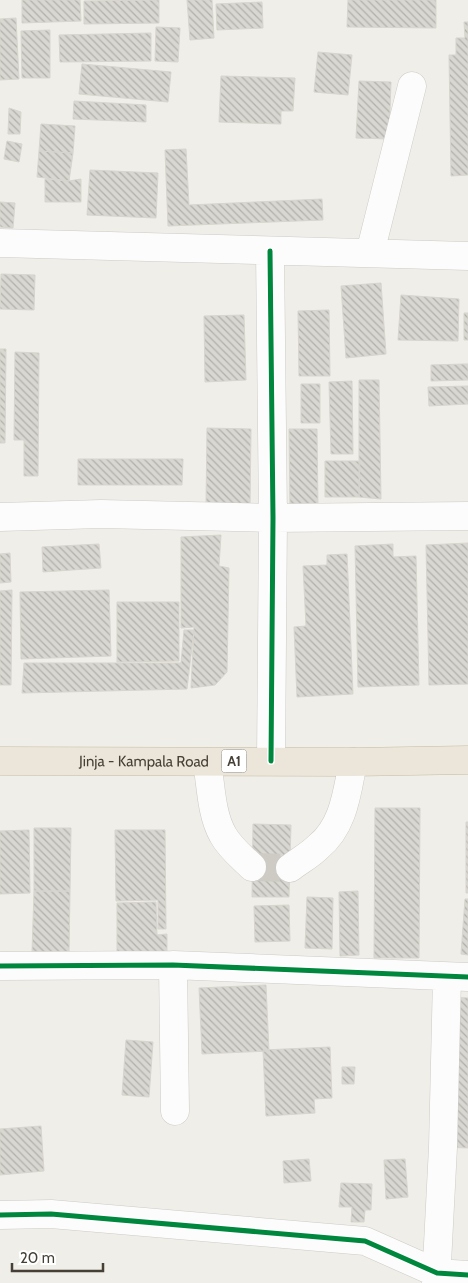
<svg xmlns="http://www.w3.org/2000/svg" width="468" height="1283" viewBox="0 0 468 1283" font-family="Cabin,sans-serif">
<defs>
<pattern id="building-back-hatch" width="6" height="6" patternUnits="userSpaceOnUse" patternTransform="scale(1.25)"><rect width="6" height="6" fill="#d9d7d1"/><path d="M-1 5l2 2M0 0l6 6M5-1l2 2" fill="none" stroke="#b2b0aa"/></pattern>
</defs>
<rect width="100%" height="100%" fill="#efeee8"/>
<!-- building -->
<path fill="url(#building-back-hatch)" stroke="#d7d5ce" d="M22 0H80L81 21 22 23Z
M159 0V23L84 24V1Z
M187 0H212L214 38 190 40Z
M348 0H436V28L347 27Z
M262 2 263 28 217 30 216 4Z
M16 18 19 79 0 80V19Z
M464 22H468V175L451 176 449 55H456V38H465Z
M156 27 180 28 178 62 155 61Z
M50 30V78H22L21 31Z
M151 33V61L60 62 59 35Z
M318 52 352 55 348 95 314 92Z
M82 64 171 72 168 102 79 94Z
M221 76 295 78 293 111H281V124L219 122Z
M359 81 391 82 389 139 356 138Z
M74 101 146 105V122L73 119Z
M9 108 21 112 20 134H8Z
M41 124 75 126 73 153 39 151Z
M7 141 22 144 19 162 4 159Z
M186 149 189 205 322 199 323 220 168 226 165 150Z
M39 151 73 153 69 181 37 177Z
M90 170 158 173 156 218 87 215Z
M45 179 69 181 81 179V202H45Z
M0 202 15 203 13 228 0 227Z
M1 274 35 275 34 310 0 309Z
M381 283 386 354 346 358 341 286Z
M401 295 459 299 458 341 398 340Z
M329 310 330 376H299L298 311Z
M464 313H468V340H464Z
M244 315 246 380 205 382 204 316Z
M0 349H6L5 443H0Z
M15 352 39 353 38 476H24V440H14Z
M464 364H468V380L431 381V365Z
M359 380H379L381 499 359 497Z
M352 381 353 454H331L329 382Z
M301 384H320V423H301Z
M468 386V404L429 406 428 387Z
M207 428 251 429 250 507 206 506Z
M289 429H317L318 509H290Z
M78 459H183L182 485H78Z
M325 461H360L359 497H325Z
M221 535 219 566 229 568 227 672 215 685 191 688 194 627 181 628V537Z
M468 543V684L429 685 426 545Z
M99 544 101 568 43 572 42 547Z
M393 544V557L416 556 419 685 358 687 355 546Z
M10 553 11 582 0 583V554Z
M347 554 353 694 297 697 294 627 306 626 303 566 327 565V555Z
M12 590 11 685H0V591Z
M109 590 111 656 21 659 20 592Z
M117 602H179V661L117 662Z
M184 630H194L187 689 22 693 24 663H181Z
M375 808H420L419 958H374Z
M466 822H468V893H466Z
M253 824 291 825 289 897H252Z
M34 828H71L70 891H34Z
M29 830 30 893 0 894V831Z
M115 830H165L166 929H158V900L116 901Z
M34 891H70L69 953 32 952Z
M358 891 359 955 340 956 339 892Z
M307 897 333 898 332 949 305 948Z
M465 899H468V955L461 954Z
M156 902 157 935 167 934V954H117V903Z
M289 905 290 941 255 942 254 906Z
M266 985 269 1051 202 1054 199 988Z
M448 997 468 998V1148L443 1147Z
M126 1040 153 1042 149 1097 122 1095Z
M330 1047 332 1098 314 1099 315 1113 266 1116 263 1050Z
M342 1067H355L354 1084H342Z
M41 1126 44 1171 0 1175V1129Z
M309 1159 311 1181 284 1183 283 1161Z
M405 1159 408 1197 386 1199 384 1160Z
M341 1183 372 1184 371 1210H365L364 1222H351L352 1207H339Z"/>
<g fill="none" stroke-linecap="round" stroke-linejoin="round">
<!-- minor-tunnel -->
<path stroke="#cdcbc4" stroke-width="28" stroke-dasharray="28 14" stroke-linecap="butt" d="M252 867 290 868"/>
<defs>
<path id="minor" d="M0 243 468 256
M270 251 273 518 271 761
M370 253 412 86
M0 517 101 514 273 518 468 516
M207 762C211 785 211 814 223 835 230 848 242 857 252 867
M290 868C299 861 310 855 318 847 344 826 347 792 353 762
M173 965 175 1111
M0 966 173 965 468 977
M0 1215 51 1214 365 1241 437 1273 468 1275
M436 1283 443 1147 447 977"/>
<g id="highway">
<path id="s1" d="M0 761 353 762 468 760"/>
</g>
</defs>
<!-- minor casing -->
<use href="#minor" stroke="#cdcbc6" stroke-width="29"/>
<!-- highway casing -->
<use href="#highway" stroke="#c6bca4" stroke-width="29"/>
<!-- minor -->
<use href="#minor" stroke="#fdfcfc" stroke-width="28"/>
<!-- highway -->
<use href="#highway" stroke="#ebe6d9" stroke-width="28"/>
<defs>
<path id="cycleway" d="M270 251 273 518 271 761
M0 966 173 965 468 977
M0 1215 51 1214 365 1241 437 1273 468 1275"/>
</defs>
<!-- cycleway casing -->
<use href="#cycleway" stroke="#fff" stroke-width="8"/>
<!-- cycleway -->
<use href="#cycleway" stroke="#00873e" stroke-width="5"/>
</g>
<g text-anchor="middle" stroke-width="4" stroke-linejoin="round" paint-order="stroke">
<!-- shield labels -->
<rect fill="#fff" stroke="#7d7972" stroke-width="1" x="221.5" y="749.5" width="25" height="23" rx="4"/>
<g font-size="14" font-weight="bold" fill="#453f35">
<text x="234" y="766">A1</text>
</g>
<!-- street labels -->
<g font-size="15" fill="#453f35" stroke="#fff">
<text dy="5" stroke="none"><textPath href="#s1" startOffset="144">Jinja - Kampala Road</textPath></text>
</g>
</g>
<!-- scale -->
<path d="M12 1263v8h91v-8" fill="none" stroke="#453f35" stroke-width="2.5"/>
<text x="20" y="1263" font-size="15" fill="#453f35" stroke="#ffffff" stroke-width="4" paint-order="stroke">20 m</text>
</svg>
